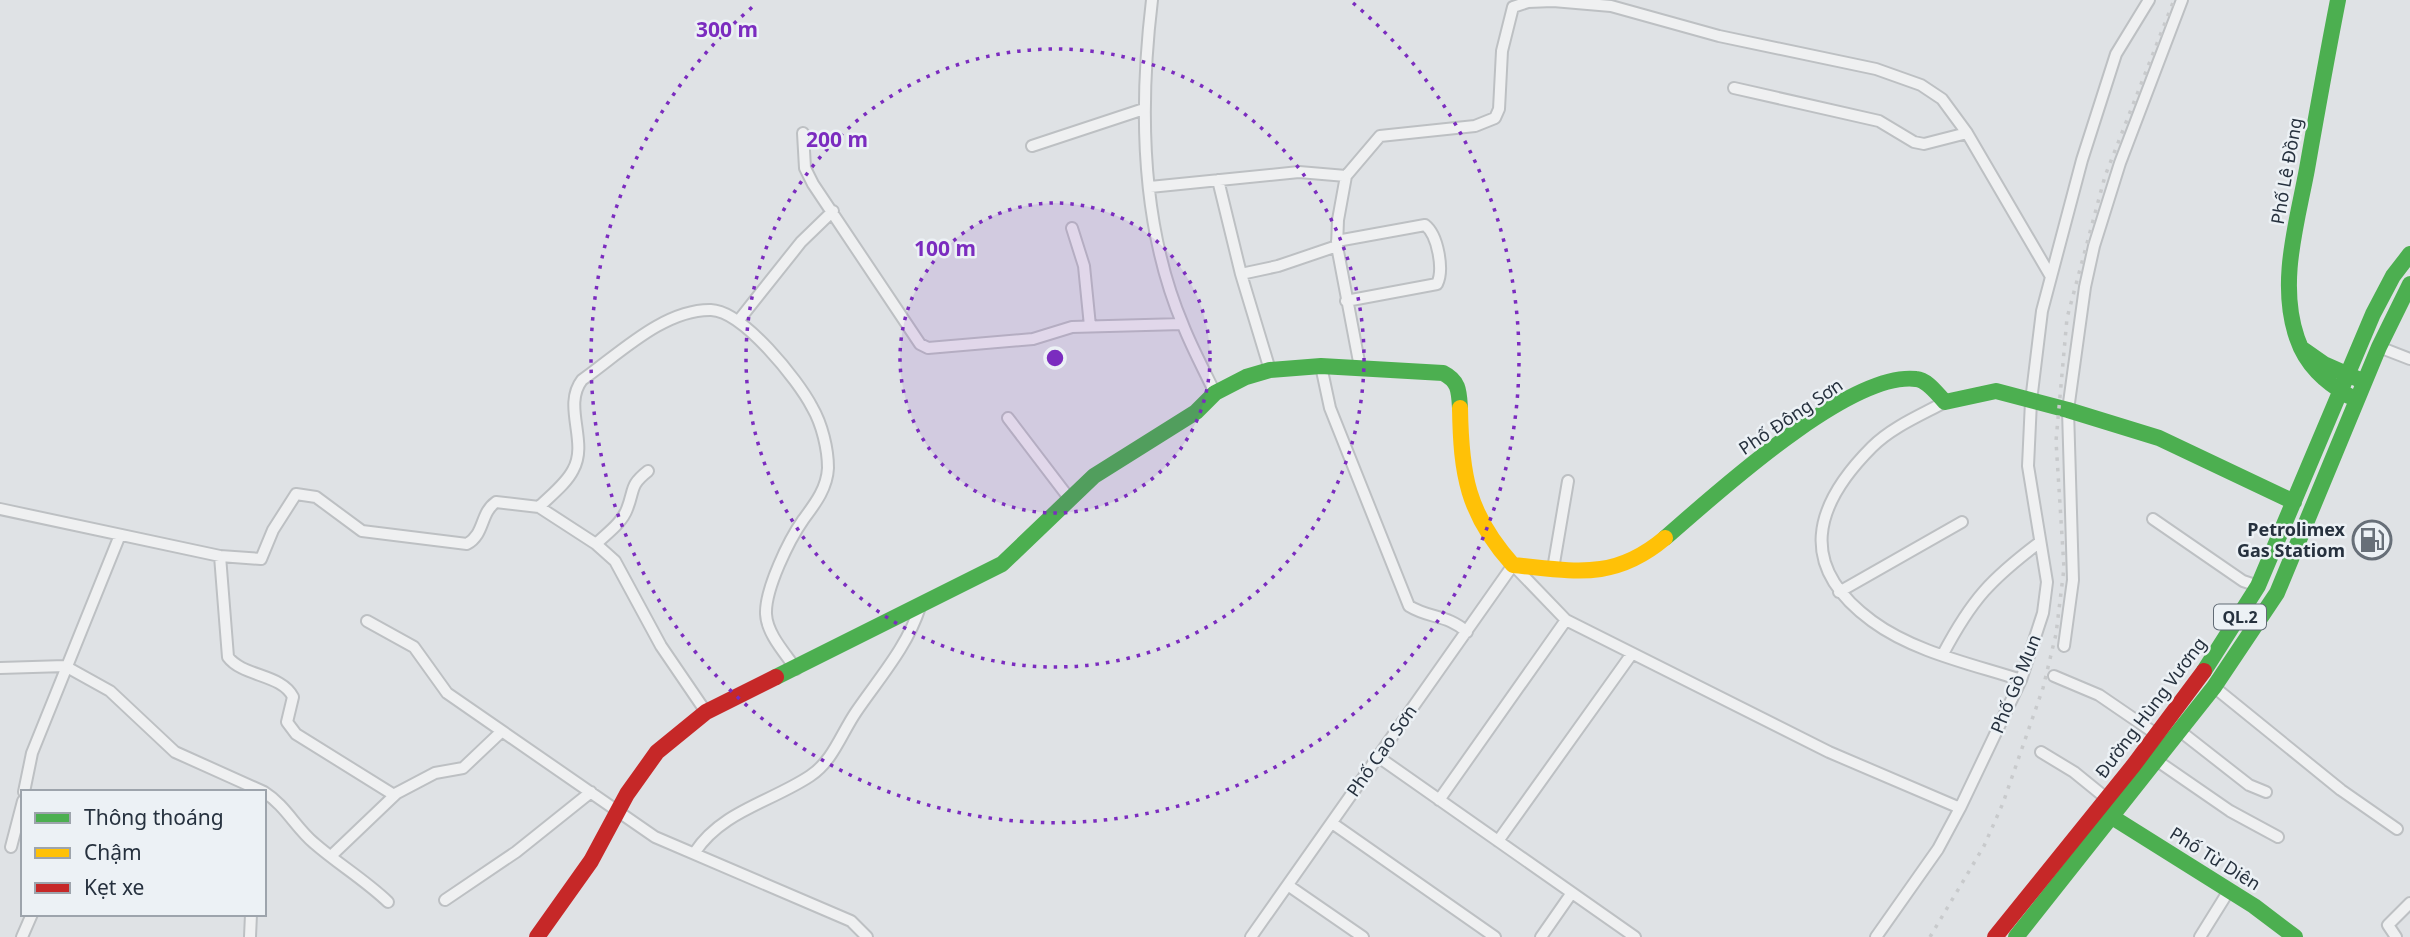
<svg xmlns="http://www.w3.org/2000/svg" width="2410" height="937" viewBox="0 0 2410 937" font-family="'Noto Sans',sans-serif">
<rect width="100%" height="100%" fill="#dfe2e5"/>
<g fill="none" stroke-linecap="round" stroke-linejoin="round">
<defs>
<path id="street" d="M1152 0C1139 108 1140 224 1183 325 1192 348 1204 370 1215 393
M1734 88 1879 121 1914 142 1924 144 1967 133
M803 133 805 168 813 184 920 344 928 348 1033 339 1072 327 1182 324
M1032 146 1144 109
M1218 180 1241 274 1270 370
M1150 187 1299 172 1346 176
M1072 228 1084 266 1090 326
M1337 241 1425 225C1438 235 1444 270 1437 284L1346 301
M1241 274 1278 266 1337 246
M739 320 801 242 833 211
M2379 347 2410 359
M1321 366 1330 408 1409 606C1430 619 1447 614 1467 632
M1360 367 1337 246 1338 220 1346 176 1380 136 1475 126 1495 118 1499 109 1502 51 1513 7 1528 2 1553 1 1611 6 1719 36 1876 69 1921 85 1942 99 1967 133 2050 275
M1945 402C1921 415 1892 427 1872 447 1813 506 1797 566 1872 621 1914 652 1972 664 2021 680
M1008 418 1069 498
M539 507C550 496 566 484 573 470 589 442 562 406 582 380 619 354 664 309 711 310 743 311 798 380 812 407 822 424 828 449 828 468 827 489 814 505 803 520 789 540 765 589 766 614 767 634 785 653 796 669
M0 509 220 556 261 559 273 530 296 494 316 497 362 531 467 544C485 534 480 513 496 502L539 507 596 544 615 561 661 646 706 712
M2153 519 2243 581 2258 586
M596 544C606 534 622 523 627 509 635 489 629 486 648 471
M220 556 228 657C243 677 282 674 293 697L287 722 296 734 394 795
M1553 569 1568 481
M1839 592 1962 522
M367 621 414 647 447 693 655 837 851 921 867 937
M2064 646 2073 580 2068 410 2085 287 2094 246 2120 163 2182 0
M1943 654C1972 599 1991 579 2040 542
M0 668 65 666 110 691 175 752 264 792
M2054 676 2099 695 2156 734
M2214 687 2341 790 2397 829
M2180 731 2249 785 2266 792
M2041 752 2074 772 2106 798
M1377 756 1635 937
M2156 760 2230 811 2278 837
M24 792 32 753 120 535
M264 792C285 805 296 828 314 843 338 864 365 880 388 902
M1439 800 1566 620
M1332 823 1495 937
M1498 841 1631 655
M11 847 23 801
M695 852C722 811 771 802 810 776 833 761 841 734 856 712 880 677 907 647 920 607
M331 856 397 793 435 773 463 768 501 732
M1289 886 1363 937
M445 900 516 852 591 792
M22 937 32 914
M250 937 251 914
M1251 937 1513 565 1566 620 1829 752 1960 808
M1541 937 1571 894
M1876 937 1938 849 1960 808 2021 680 2043 613 2047 582 2028 466 2031 401 2042 311 2082 160 2116 54 2149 0
M2200 937 2228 892
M2396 937 2388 925 2410 903"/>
</defs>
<!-- street casing -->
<use href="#street" stroke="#bdc0c3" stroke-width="14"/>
<!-- street -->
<use href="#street" stroke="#eff0f1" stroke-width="10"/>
<!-- fast -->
<path stroke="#4caf50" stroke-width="16" d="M2338 0C2327 56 2317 112 2307 169 2297 223 2278 283 2297 338 2306 365 2325 382 2349 396
M2304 350 2324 364 2358 379
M1665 538C1715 495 1849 371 1916 379 1928 380 1937 394 1945 402L1996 391 2068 410 2159 438 2294 502
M2204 671 2258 586 2373 314 2393 276 2410 254
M776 677 1002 564 1094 476 1196 412 1215 393 1246 377 1270 370 1321 366 1443 373C1459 381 1459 391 1460 408
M2112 817 2254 906 2295 937
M2016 937 2214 687 2277 593 2379 347 2410 284"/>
<!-- slow -->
<path stroke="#ffc107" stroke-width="16" d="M1460 408C1461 474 1467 514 1513 565 1575 571 1614 581 1665 538"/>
<!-- jam -->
<path stroke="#c62828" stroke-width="16" d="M537 937 591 861 627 794 657 752 706 712 776 677
M1995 937 2133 766 2204 671"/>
<!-- rail -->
<path stroke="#c8cacc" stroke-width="3.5" stroke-dasharray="3.5 7" stroke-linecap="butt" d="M1930 937 1984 846 2003 803 2043 688 2056 634 2064 568 2056 441 2067 318 2105 176 2174 0"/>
</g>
<!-- distance rings -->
<circle cx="1055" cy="358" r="155" fill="#7b2cbf" fill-opacity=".12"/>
<g fill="none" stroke="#7b2cbf" stroke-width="3.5" stroke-dasharray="3.5 7">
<circle cx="1055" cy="358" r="155"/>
<circle cx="1055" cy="358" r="309"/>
<path d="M1353 3A464 464 0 1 1 757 3"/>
</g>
<!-- icons -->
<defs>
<symbol id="fuel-ring" viewBox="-11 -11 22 22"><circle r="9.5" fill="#ecf1f5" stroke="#676f78" stroke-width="1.5"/><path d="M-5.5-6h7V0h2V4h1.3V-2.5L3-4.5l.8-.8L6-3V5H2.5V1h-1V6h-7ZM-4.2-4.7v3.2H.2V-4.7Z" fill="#676f78"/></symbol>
</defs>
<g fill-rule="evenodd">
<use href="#fuel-ring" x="2350" y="518" width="44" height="44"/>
</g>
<g text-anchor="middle" stroke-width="5" stroke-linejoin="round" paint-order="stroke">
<!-- shield labels -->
<rect fill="#ecf1f5" stroke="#616b75" stroke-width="2" x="2214" y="604.5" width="52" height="25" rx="5"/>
<g font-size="16" font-weight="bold" fill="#26313e">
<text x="2240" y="623">QL.2</text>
</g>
<!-- street labels -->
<g font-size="18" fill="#26313e" stroke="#ecf1f5">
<text transform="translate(2287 171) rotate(-80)" y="6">Phố Lê Đồng</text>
<text transform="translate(1791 417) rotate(-34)" y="6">Phố Đông Sơn</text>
<text transform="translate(2016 684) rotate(-68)" y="6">Phố Gò Mun</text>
<text transform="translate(2151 708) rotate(-53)" y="6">Đường Hùng Vương</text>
<text transform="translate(1382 751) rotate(-55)" y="6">Phố Cao Sơn</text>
<text transform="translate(2215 859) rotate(32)" y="6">Phố Từ Diên</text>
</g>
<!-- poi labels -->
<g font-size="18" font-weight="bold" fill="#26313e" stroke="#ecf1f5" text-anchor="end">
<text x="2345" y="536">Petrolimex<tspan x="2345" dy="21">Gas Statiom</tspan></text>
</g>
</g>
<circle cx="1055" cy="358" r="10" fill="#7b2cbf" stroke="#ecf1f5" stroke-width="3.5"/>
<g font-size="21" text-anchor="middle" font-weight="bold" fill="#7b2cbf" stroke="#ecf1f5" stroke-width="5" stroke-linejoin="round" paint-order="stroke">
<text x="727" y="37">300 m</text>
<text x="837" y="147">200 m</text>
<text x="945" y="256">100 m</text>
</g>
<!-- legend -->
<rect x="21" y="790" width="245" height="126" fill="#ecf1f5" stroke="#9da4ac" stroke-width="2"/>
<rect x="35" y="813" width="35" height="10" fill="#4caf50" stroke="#9da4ac" stroke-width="2"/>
<text x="84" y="825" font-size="21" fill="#26313e">Thông thoáng</text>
<rect x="35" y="848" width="35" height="10" fill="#ffc107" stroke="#9da4ac" stroke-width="2"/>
<text x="84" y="860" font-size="21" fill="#26313e">Chậm</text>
<rect x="35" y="883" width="35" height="10" fill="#c62828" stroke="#9da4ac" stroke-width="2"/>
<text x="84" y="895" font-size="21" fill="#26313e">Kẹt xe</text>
</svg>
